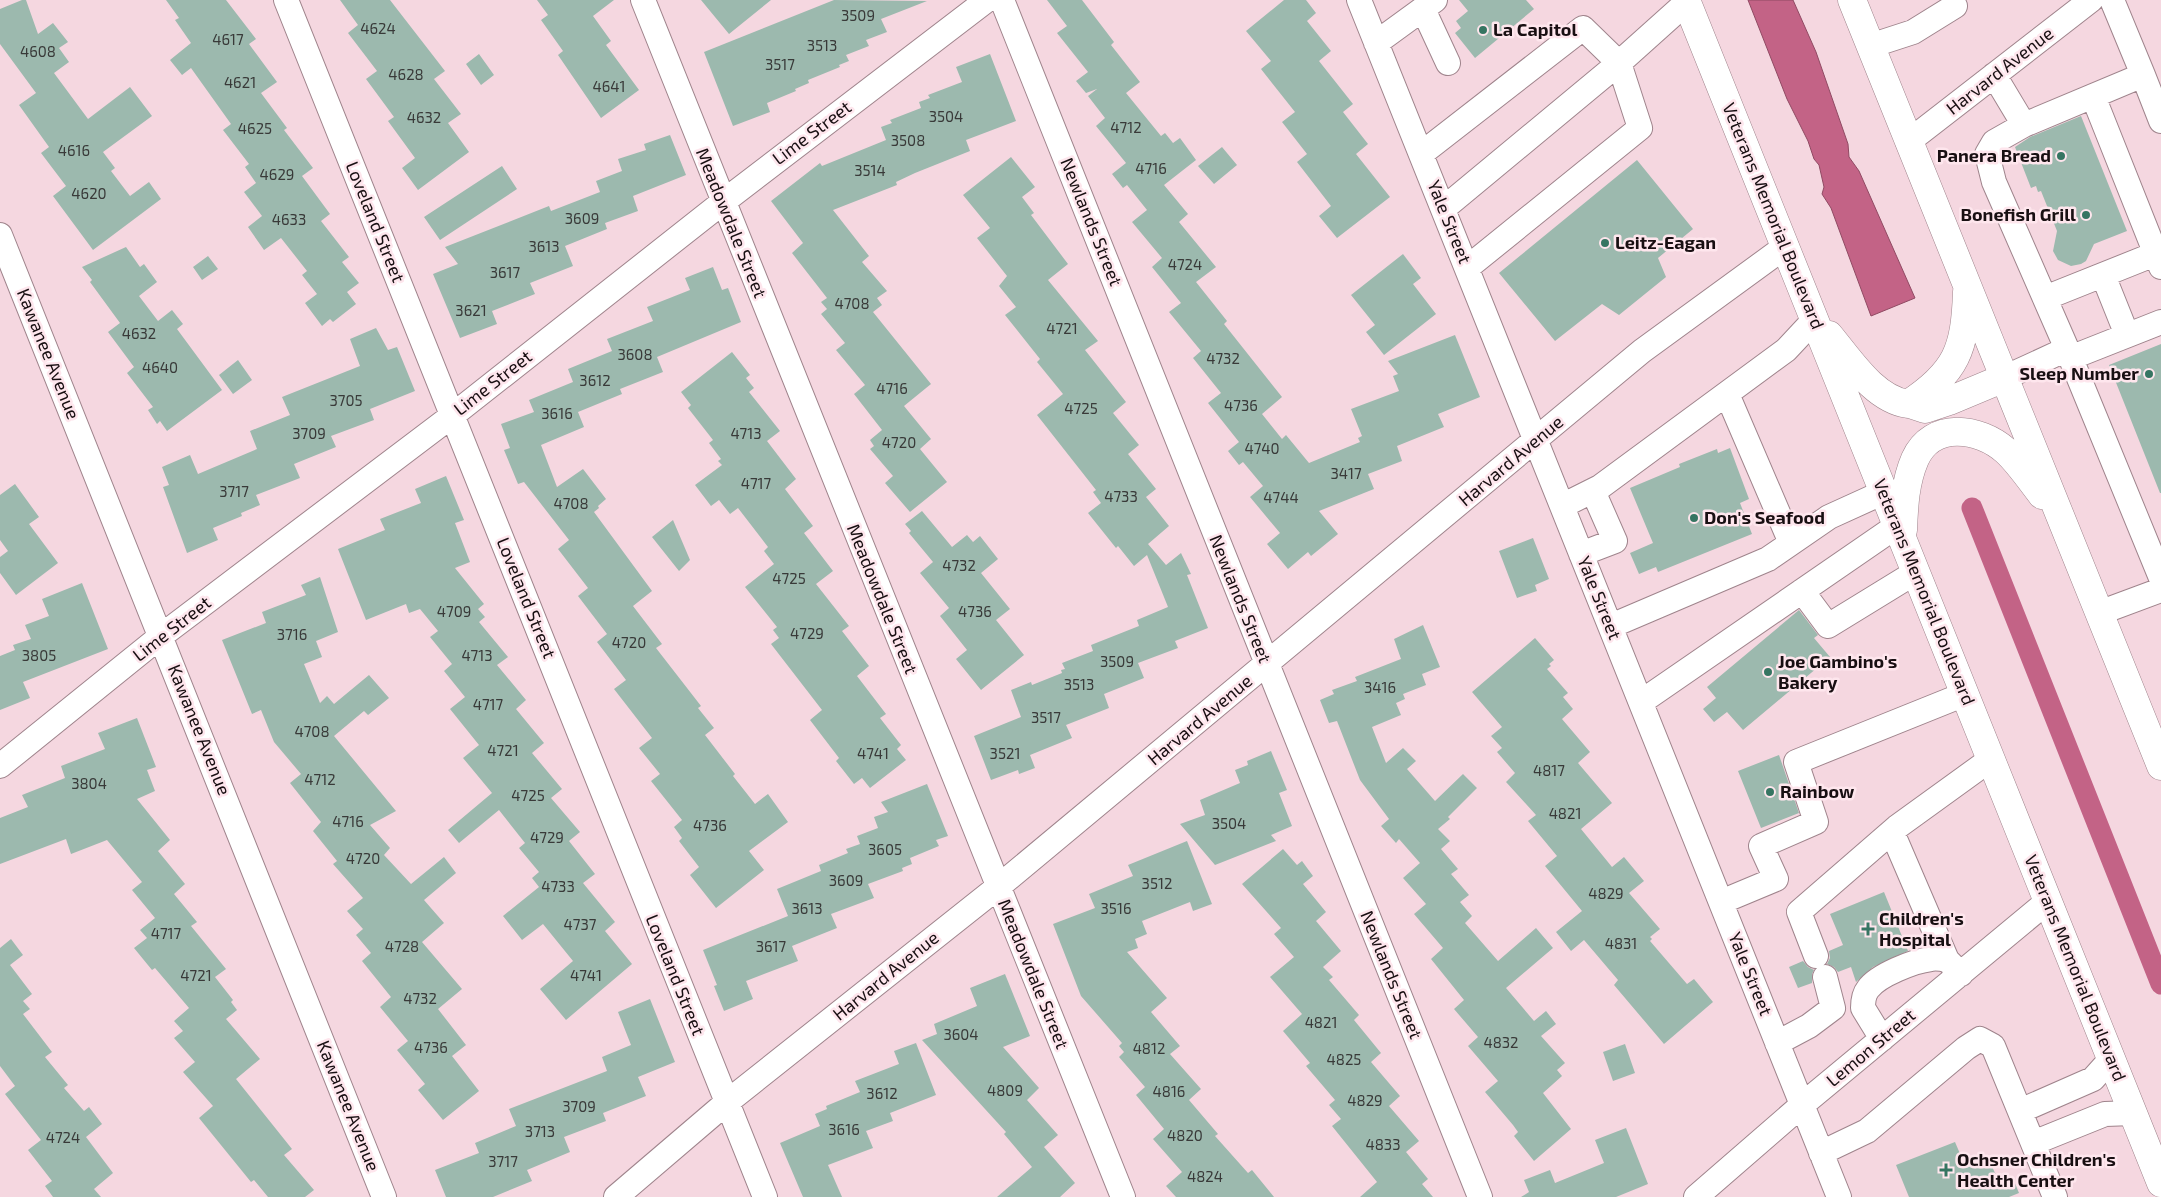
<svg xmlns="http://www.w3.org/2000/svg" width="2161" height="1197" viewBox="0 0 2161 1197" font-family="'Exo 2',sans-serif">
<rect width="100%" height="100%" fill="#f5d7e0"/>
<!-- water -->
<path fill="#c36386" stroke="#904a63" d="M1748 0H1793L1816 52 1848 144 1849 157 1859 171 1915 298 1871 316 1831 208 1822 194 1824 187 1819 165 1814 159 1808 141 1787 99Z"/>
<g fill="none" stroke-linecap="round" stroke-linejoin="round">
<!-- canal -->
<path stroke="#c36386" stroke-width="21" d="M1972 508 2161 984"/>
</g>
<!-- building -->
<path fill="#9cb9ae" d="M22 0H26L38 34 53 23 68 42 59 48 69 62 54 73 88 119 130 87 152 116 103 152 115 168 111 171 130 196 149 182 161 199 93 250 53 196 66 186 41 153 49 147 19 105 36 93 0 44V9Z
M166 0H226L256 39 249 44 277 82 261 93 287 128 284 130 313 168 302 176 330 214 321 221 349 257 342 262 359 283 347 292 356 304 333 322 330 319 322 326 305 303 317 294 302 275 307 271 281 238 264 250 248 227 262 216 244 192 256 183 245 167 249 164 223 130 231 124 191 68 182 75 170 60 191 43 175 20 179 18Z
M340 0H390L445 71 434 79 461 114 448 123 469 152 418 190 402 168 415 158 388 121 394 117 366 79 377 71 348 33 358 25Z
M537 0H614L593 16 611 41 606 45 639 90 601 118 558 55 563 51 541 20 548 15Z
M701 0H771L729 34Z
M834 0 927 1 881 19 887 32 866 40 869 46 846 55 849 61 839 65 840 67 808 80 809 83 795 89 796 91 767 103 770 112 733 126 704 52Z
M1047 0H1082L1114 42 1111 45 1140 82 1126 93 1161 136 1165 133 1173 143 1180 138 1196 160 1164 185 1188 214 1179 222 1216 267 1196 282 1227 321 1224 324 1282 397 1262 414 1282 439 1286 435 1309 463 1360 442 1358 438 1362 436 1351 409 1399 391 1393 376 1398 374 1388 361 1455 335 1480 397 1438 414 1444 427 1397 446 1402 461 1368 474 1374 489 1319 511 1338 534 1311 556 1308 552 1288 569 1267 544 1280 533 1250 497 1263 486 1243 462 1239 465 1228 451 1239 442 1208 403 1221 393 1193 358 1201 351 1169 312 1181 303 1152 267 1162 258 1132 222 1147 210 1127 185 1123 188 1112 174 1126 163 1096 126 1105 118 1088 96 1097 89 1086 93 1076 81 1088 72 1057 33 1067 26Z
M1284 0H1306L1316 13 1307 21 1331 51 1319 61 1353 104 1343 112 1368 144 1356 154 1390 197 1337 238 1319 216 1331 206 1297 162 1307 154 1282 122 1295 112 1261 69 1271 61 1246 31Z
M1459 0H1526L1534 9 1475 58 1455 33 1461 28 1456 21 1468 11Z
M479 54 494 75 481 85 466 64Z
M990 54 1016 121 966 140 970 151 915 173 896 182 897 185 833 210 869 256 862 262 887 291 877 298 882 305 873 312 931 384 904 406 931 439 920 449 947 482 910 512 885 483 893 476 870 449 874 446 870 440 882 430 854 394 865 385 836 350 845 343 821 314 827 309 821 302 827 298 792 253 803 243 771 201 820 163 822 166 886 140 881 127 892 123 890 120 921 108 919 102 930 98 928 95 962 82 956 67Z
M2081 116 2127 231 2094 244 2086 261 2081 264 2071 266 2058 260 2053 251 2057 231 2041 191 2038 192 2036 186 2031 188 2015 147 2030 137Z
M670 135 686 175 633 196 638 211 605 223 607 229 565 246 573 266 530 283 535 294 492 311 497 324 460 338 433 274 458 264 445 247 549 206 551 211 600 192 596 181 622 171 618 159 646 150 644 144Z
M1222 147 1237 165 1214 184 1198 166Z
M1011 157 1035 187 1022 197 1034 213 1031 215 1068 264 1048 280 1098 341 1085 350 1126 402 1113 413 1139 445 1128 454 1156 489 1146 497 1169 526 1148 544 1166 565 1181 553 1191 574 1187 575 1208 628 1175 641 1178 648 1138 663 1144 678 1104 694 1109 708 1066 725 1072 738 1030 755 1035 768 1019 774 1018 770 991 780 974 736 1021 717 1011 690 1031 682 1032 685 1062 673 1061 670 1065 669 1062 663 1093 651 1091 645 1139 626 1137 620 1168 607 1147 555 1134 566 1118 546 1116 548 1088 513 1101 503 1093 492 1096 490 1037 415 1063 394 1037 362 1040 359 1005 315 1016 307 999 286 1007 276 977 238 990 228 963 195Z
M1637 160 1693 229 1658 258 1666 277 1619 315 1602 304 1555 341 1499 273Z
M502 166 517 189 440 240 424 217Z
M126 247 140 267 144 264 157 282 139 296 158 321 172 310 183 324 177 329 222 390 167 431 160 421 157 424 148 410 153 407 127 373 134 367 108 332 120 323 90 282 92 280 82 267Z
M1403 254 1421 278 1413 284 1436 314 1384 355 1366 332 1375 325 1351 295Z
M208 256 218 269 202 280 193 267Z
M713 267 722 290 728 288 741 322 657 357 663 372 620 389 622 394 578 412 584 427 541 445 557 487 583 469 606 499 598 506 599 508 594 512 652 591 633 606 662 644 656 648 701 706 698 708 714 728 705 735 735 774 733 776 755 804 768 794 788 822 749 851 764 870 716 908 690 875 699 867 679 841 682 838 674 827 682 820 651 781 660 774 639 748 652 738 614 689 626 680 597 642 607 634 578 596 588 588 558 549 569 540 524 482 518 484 504 450 510 448 501 424 534 412 529 400 573 382 568 369 612 351 607 339 653 321 647 307 690 290 685 278Z
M376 328 388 350 397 347 415 391 370 409 374 420 331 436 336 447 294 464 300 478 256 495 260 505 241 513 242 516 213 528 218 540 187 553 163 487 169 485 162 467 190 455 198 474 257 449 250 431 290 415 282 397 360 366 350 339Z
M2161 344V493H2160L2109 365Z
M732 352 750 375 746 378 754 388 749 392 780 431 767 441 796 479 785 489 813 526 804 533 833 571 816 584 849 626 842 631 869 666 857 676 886 714 880 718 901 745 897 749 906 760 870 788 862 778 854 784 836 761 839 758 810 720 822 710 771 644 779 638 773 630 777 627 745 587 774 564 764 551 768 547 738 508 730 514 719 500 711 506 695 485 722 465 718 461 721 459 709 443 713 440 688 408 691 405 681 392Z
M238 360 252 380 233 394 219 375Z
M1730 448 1749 499 1740 503 1752 534 1658 572 1656 567 1639 574 1630 553 1653 543 1630 488 1680 467 1679 464 1717 449 1718 453Z
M446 476 464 520 455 523 470 562 455 568 484 604 478 609 485 617 479 622 508 657 497 665 526 700 516 709 544 743 532 753 562 789 551 798 580 832 569 841 595 874 583 883 615 922 605 931 632 964 566 1020 540 989 573 961 543 924 522 940 503 916 539 887 532 878 539 872 519 848 525 843 499 810 459 843 448 830 492 793 463 758 479 745 450 709 465 697 444 671 452 664 430 637 438 631 420 609 409 613 406 604 366 620 338 549 385 530 380 519 421 503 415 489Z
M15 484 39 517 29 524 58 563 16 595 0 573V557L8 551 0 540V495Z
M922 511 952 547 967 535 973 542 980 536 998 559 981 573 1010 609 996 620 1024 655 981 690 956 659 967 650 940 616 949 608 920 573 933 562 909 533 911 531 905 524Z
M673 520 690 560 679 571 652 537Z
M1533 538 1549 579 1535 585 1537 591 1517 598 1499 551Z
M320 577 338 632 316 641 322 657 304 664 320 703 327 696 334 704 369 675 389 698 368 715 364 711 334 736 396 811 370 825 390 848 384 855 411 884 444 857 456 873 424 900 444 923 422 942 462 989 438 1009 466 1045 452 1056 479 1091 443 1120 418 1090 425 1084 397 1050 408 1041 380 1007 391 997 362 961 371 953 356 935 363 929 347 911 363 898 333 864 337 861 313 831 321 822 290 783 301 774 274 742 261 710 252 714 222 640 266 623 262 612 306 595 301 585Z
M82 583 108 649 23 682 30 698 0 710V656L15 650 13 645 31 639 25 625 49 616 42 599Z
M1799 610 1818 635 1814 638 1830 657 1743 730 1727 712 1714 722 1703 709 1716 698 1707 687Z
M1423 625 1440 667 1422 674 1426 685 1403 694 1405 699 1396 703 1401 715 1372 727 1386 763 1403 748 1416 761 1407 769 1435 801 1463 774 1477 788 1448 817 1450 819 1438 829 1450 841 1441 849 1458 869 1451 874 1469 895 1460 902 1472 916 1465 923 1498 961 1536 928 1553 948 1506 988 1534 1021 1546 1011 1556 1024 1541 1036 1565 1063 1557 1070 1562 1076 1543 1093 1571 1129 1534 1161 1514 1136 1518 1132 1513 1125 1485 1092 1498 1081 1468 1046 1478 1037 1454 1009 1464 1000 1431 959 1443 948 1414 914 1426 904 1403 878 1420 863 1399 839 1396 843 1381 826 1389 819 1360 780 1337 721 1329 723 1320 700 1334 694 1332 690 1357 681 1355 677 1401 659 1394 639Z
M1535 638 1554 660 1549 664 1551 666 1547 669 1568 693 1563 697 1573 709 1562 719 1590 752 1578 763 1612 803 1581 829 1612 867 1624 857 1644 881 1629 893 1660 929 1650 937 1652 939 1650 941 1687 984 1694 979 1713 1002 1664 1044 1614 985 1618 980 1584 940 1571 951 1556 932 1582 911 1545 866 1557 856 1528 821 1536 815 1506 782 1515 773 1497 752 1502 748 1491 736 1502 727 1472 692Z
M137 718 156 767 147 770 155 791 137 799 170 840 158 851 185 884 174 894 197 922 191 926 226 969 215 977 233 1000 231 1002 237 1010 226 1019 260 1059 236 1079 292 1149 284 1155 314 1190 305 1197H268L254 1180 251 1182 199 1118 213 1106 183 1072 195 1062 174 1038 183 1031 174 1021 189 1008 155 968 152 970 134 948 147 938 140 930 155 918 132 890 142 882 107 840 71 854 66 839 0 864V818L28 807 22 795 65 778 61 766 105 749 98 733Z
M1271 751 1287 790 1279 793 1292 826 1271 835 1276 841 1215 865 1180 824 1205 815 1200 800 1240 783 1235 770 1248 765 1247 761Z
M1779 755 1799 813 1761 828 1738 771Z
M927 784 948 836 936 840 939 846 910 858 912 864 902 868 903 871 868 884 874 898 831 914 837 928 792 946 798 961 746 981 753 999 724 1011 714 986 717 985 703 950 788 916 777 889 821 871 819 865 848 853 846 849 860 844 857 836 878 828 874 817 888 812 881 802Z
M1187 841 1212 904 1193 911 1190 902 1142 921 1147 934 1135 939 1138 948 1127 952 1167 998 1151 1012 1180 1046 1170 1054 1201 1089 1189 1100 1218 1134 1215 1136 1248 1173 1252 1170 1274 1197H1176L1166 1186 1182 1172 1153 1139 1164 1129 1136 1095 1145 1087 1119 1057 1124 1052 1119 1046 1122 1043 1081 996 1053 924 1095 908 1089 894 1133 876 1128 865Z
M1283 849 1297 865 1302 861 1313 876 1303 884 1326 912 1316 921 1341 951 1323 967 1333 977 1329 980 1359 1015 1354 1020 1381 1053 1371 1062 1400 1096 1389 1106 1419 1141 1406 1152 1428 1179 1422 1184 1433 1197H1360L1377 1182 1332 1126 1341 1119 1329 1105 1335 1100 1306 1066 1310 1063 1283 1031 1302 1014 1270 977 1294 957 1274 934 1281 928 1242 884Z
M1884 892 1908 951 1873 967 1856 982 1851 967 1838 972 1834 967 1827 964 1830 958 1829 951 1843 945 1830 914Z
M11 939 23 955 10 965 32 994 23 1001 30 1009 23 1014 52 1052 45 1057 68 1085 64 1088 84 1111 89 1107 102 1124 86 1137 113 1173 94 1189 101 1197H53L45 1186 52 1181 28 1150 41 1140 5 1094 15 1086 0 1066V948Z
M1803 961 1808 967 1814 970 1812 974V983L1798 988 1789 967Z
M1005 974 1030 1036 1003 1047 1039 1088 1027 1100 1058 1135 1044 1147 1075 1183 1060 1197H997L1032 1167 1004 1134 1006 1132 922 1040 937 1034 934 1024 977 1006 970 988Z
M650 999 675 1062 638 1077 646 1096 603 1113 606 1121 564 1137 570 1152 527 1170 532 1181 493 1197H446L435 1170 479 1153 475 1143 516 1126 509 1109 607 1071 602 1057 631 1045 618 1012Z
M916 1043 936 1095 890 1113 893 1121 866 1131 873 1148 828 1165 842 1197H803L780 1143 820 1126 815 1114 827 1109 826 1106 860 1092 855 1081 899 1064 894 1051Z
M1625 1044 1635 1073 1613 1081 1603 1052Z
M1626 1128 1648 1184 1616 1197H1521L1529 1192 1524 1180 1550 1170 1555 1183 1604 1163 1595 1140Z
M1955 1142 1961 1156 1980 1166 1990 1162 1995 1173 2014 1181 2019 1193 2009 1197H1909L1896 1165Z"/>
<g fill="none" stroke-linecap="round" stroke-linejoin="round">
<defs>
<path id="minor" d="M286 0 765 1197
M643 0 1123 1197
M1002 0 1480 1197
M1359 0 1839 1197
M1423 9 1448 63
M1376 43 1435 0
M1870 46 1913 32 1955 6
M1994 75 2024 125 2143 75 2112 0
M2143 75 2161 121
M2093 96 2161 267
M2024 125 1994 142 1987 154 1994 182 2067 349
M1908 142 2091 0
M1421 154 1583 28 1619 63 1443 209
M0 235 384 1197
M1467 268 1640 128 1619 63 1687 2
M2103 275 2127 335
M2045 298 2155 254
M2070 358 2161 322
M2004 378 2067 349 2161 578
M1727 394 1791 543
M1562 506 1600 487 1786 350 1815 319
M1581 554 1615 541 1593 491
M1802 591 1828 626 1916 572
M2099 613 2161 590
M1611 626 1768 559 1829 517 1884 492
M1641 702 1898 525
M0 766 161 636 453 415 723 202 987 0
M1892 832 1947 960 1961 974
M1721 902 1776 879 1761 846 1816 822 1796 762 1965 694
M1816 956 1799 912 1897 827 1991 759
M1882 1039 1863 1008C1863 1001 1864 994 1868 989 1878 975 1914 961 1931 959 1936 958 1942 959 1947 960
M1777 1043 1809 1026 1833 1008 1825 977
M2020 1111 2093 1079 2111 1059
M2033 1143 2105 1114 2133 1113
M1821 1153 1867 1131 1966 1048 1980 1039 1993 1046 2055 1197
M616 1197 726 1103 998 887 1642 351 1786 246
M1696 1197 1802 1105 2048 901"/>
<path id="major" d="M1686 0 2161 1183
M1852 0 2161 766
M1829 335C1850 360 1874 399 1908 404 1957 372 1965 349 1967 292
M1910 404 1925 409 1949 401 2004 378
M1903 530C1904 506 1905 482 1915 459 1932 421 1979 427 2006 451 2019 463 2031 481 2042 495"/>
</defs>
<!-- minor casing -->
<use href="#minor" stroke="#9f848c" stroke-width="26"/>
<!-- major casing -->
<use href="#major" stroke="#9f848c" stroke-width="29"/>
<!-- minor -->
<use href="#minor" stroke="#fff" stroke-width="24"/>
<!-- major -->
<use href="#major" stroke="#fff" stroke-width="28"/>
</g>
<!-- markers -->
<g fill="#367562" stroke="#fee6ed" stroke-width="2">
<circle cx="1483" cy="30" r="5"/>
<circle cx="2061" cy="156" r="5"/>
<circle cx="2086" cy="215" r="5"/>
<circle cx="1605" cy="243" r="5"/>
<circle cx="2149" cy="374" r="5"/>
<circle cx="1694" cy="518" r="5"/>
<circle cx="1768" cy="672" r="5"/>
<circle cx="1770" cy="792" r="5"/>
<path d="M1865.5 921.5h5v5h5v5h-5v5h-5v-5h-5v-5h5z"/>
<path d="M1943.5 1162.5h5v5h5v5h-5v5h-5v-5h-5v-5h5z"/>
</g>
<g text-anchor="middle" stroke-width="5" stroke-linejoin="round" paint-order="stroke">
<!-- number labels -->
<g font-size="15" fill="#393a39">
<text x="858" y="21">3509</text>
<text x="378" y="34">4624</text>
<text x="228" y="45">4617</text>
<text x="822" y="51">3513</text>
<text x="38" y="57">4608</text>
<text x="780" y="70">3517</text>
<text x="406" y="80">4628</text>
<text x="240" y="88">4621</text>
<text x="609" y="92">4641</text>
<text x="946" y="122">3504</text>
<text x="424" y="123">4632</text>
<text x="1126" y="133">4712</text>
<text x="255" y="134">4625</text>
<text x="908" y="146">3508</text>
<text x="74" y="156">4616</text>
<text x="1151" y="174">4716</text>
<text x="870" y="176">3514</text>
<text x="277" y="180">4629</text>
<text x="89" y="199">4620</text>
<text x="582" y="224">3609</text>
<text x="289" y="225">4633</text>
<text x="544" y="252">3613</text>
<text x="1185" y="270">4724</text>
<text x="505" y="278">3617</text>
<text x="852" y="309">4708</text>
<text x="471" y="316">3621</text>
<text x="1062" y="334">4721</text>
<text x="139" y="339">4632</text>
<text x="635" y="360">3608</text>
<text x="1223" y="364">4732</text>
<text x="160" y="373">4640</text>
<text x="595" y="386">3612</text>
<text x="892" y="394">4716</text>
<text x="346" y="406">3705</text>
<text x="1241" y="411">4736</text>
<text x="1081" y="414">4725</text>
<text x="557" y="419">3616</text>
<text x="309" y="439">3709</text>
<text x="746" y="439">4713</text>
<text x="899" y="448">4720</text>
<text x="1262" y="454">4740</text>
<text x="1346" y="479">3417</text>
<text x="756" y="489">4717</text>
<text x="234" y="497">3717</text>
<text x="1121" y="502">4733</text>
<text x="1281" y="503">4744</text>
<text x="571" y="509">4708</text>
<text x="959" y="571">4732</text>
<text x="789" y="584">4725</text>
<text x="454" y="617">4709</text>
<text x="975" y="617">4736</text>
<text x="807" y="639">4729</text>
<text x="292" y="640">3716</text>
<text x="629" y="648">4720</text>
<text x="39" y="661">3805</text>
<text x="477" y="661">4713</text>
<text x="1117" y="667">3509</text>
<text x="1079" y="690">3513</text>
<text x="1380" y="693">3416</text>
<text x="488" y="710">4717</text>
<text x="1046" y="723">3517</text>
<text x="312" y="737">4708</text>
<text x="503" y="756">4721</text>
<text x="873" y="759">4741</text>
<text x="1005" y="759">3521</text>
<text x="1549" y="776">4817</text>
<text x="320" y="785">4712</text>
<text x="89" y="789">3804</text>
<text x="528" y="801">4725</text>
<text x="1565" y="819">4821</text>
<text x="348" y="827">4716</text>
<text x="1229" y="829">3504</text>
<text x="710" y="831">4736</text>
<text x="547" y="843">4729</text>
<text x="885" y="855">3605</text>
<text x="363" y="864">4720</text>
<text x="846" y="886">3609</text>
<text x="1157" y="889">3512</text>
<text x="558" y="892">4733</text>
<text x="1606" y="899">4829</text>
<text x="807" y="914">3613</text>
<text x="1116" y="914">3516</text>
<text x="580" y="930">4737</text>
<text x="166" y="939">4717</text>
<text x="1621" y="949">4831</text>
<text x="402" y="952">4728</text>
<text x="771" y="952">3617</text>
<text x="196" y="981">4721</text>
<text x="586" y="981">4741</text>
<text x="420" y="1004">4732</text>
<text x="1321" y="1028">4821</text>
<text x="961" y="1040">3604</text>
<text x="1501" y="1048">4832</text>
<text x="431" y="1053">4736</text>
<text x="1149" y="1054">4812</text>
<text x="1344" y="1065">4825</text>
<text x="1005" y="1096">4809</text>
<text x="1169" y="1097">4816</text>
<text x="882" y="1099">3612</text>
<text x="1365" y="1106">4829</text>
<text x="579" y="1112">3709</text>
<text x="844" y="1135">3616</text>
<text x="540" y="1137">3713</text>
<text x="1185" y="1141">4820</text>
<text x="63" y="1143">4724</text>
<text x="1383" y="1150">4833</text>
<text x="503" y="1167">3717</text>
<text x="1205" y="1182">4824</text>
</g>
<!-- poi labels -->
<g font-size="18" font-weight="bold" fill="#180f12" stroke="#fee6ed" text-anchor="start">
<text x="1493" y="36">La Capitol</text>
<text x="2051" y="162" text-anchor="end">Panera Bread</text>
<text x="2076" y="221" text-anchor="end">Bonefish Grill</text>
<text x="1615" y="249">Leitz-Eagan</text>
<text x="2139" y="380" text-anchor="end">Sleep Number</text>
<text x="1704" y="524">Don's Seafood</text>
<text x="1778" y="668">Joe Gambino's<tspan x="1778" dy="21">Bakery</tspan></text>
<text x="1780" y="798">Rainbow</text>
<text x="1879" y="925">Children's<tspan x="1879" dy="21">Hospital</tspan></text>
<text x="1957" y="1166">Ochsner Children's<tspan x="1957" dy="21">Health Center</tspan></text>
</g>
<!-- street labels -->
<g font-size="18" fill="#180f12" stroke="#fee6ed">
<text transform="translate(2000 71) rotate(-38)" y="6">Harvard Avenue</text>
<text transform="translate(812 133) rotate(-37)" y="6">Lime Street</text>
<text transform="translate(1773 216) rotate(68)" y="6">Veterans Memorial Boulevard</text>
<text transform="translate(375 222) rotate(68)" y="6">Loveland Street</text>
<text transform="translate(1091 222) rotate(68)" y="6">Newlands Street</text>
<text transform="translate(1449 222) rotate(68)" y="6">Yale Street</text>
<text transform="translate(731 223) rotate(68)" y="6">Meadowdale Street</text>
<text transform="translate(48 354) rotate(68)" y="6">Kawanee Avenue</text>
<text transform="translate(493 383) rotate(-38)" y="6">Lime Street</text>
<text transform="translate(1511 461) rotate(-40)" y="6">Harvard Avenue</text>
<text transform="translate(1924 592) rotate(68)" y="6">Veterans Memorial Boulevard</text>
<text transform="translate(526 598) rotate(68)" y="6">Loveland Street</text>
<text transform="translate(1599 598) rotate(68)" y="6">Yale Street</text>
<text transform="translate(882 599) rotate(68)" y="6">Meadowdale Street</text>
<text transform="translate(1240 599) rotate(68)" y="6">Newlands Street</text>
<text transform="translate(172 629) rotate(-38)" y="6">Lime Street</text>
<text transform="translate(1200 720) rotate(-40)" y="6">Harvard Avenue</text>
<text transform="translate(199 730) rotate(68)" y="6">Kawanee Avenue</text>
<text transform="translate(2075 968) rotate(68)" y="6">Veterans Memorial Boulevard</text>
<text transform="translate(1033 974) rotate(68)" y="6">Meadowdale Street</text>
<text transform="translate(1750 974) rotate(68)" y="6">Yale Street</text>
<text transform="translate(675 975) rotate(68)" y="6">Loveland Street</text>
<text transform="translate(1391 975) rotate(68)" y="6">Newlands Street</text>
<text transform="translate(886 976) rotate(-39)" y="6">Harvard Avenue</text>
<text transform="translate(1871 1048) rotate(-40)" y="6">Lemon Street</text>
<text transform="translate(348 1106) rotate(68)" y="6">Kawanee Avenue</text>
</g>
</g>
</svg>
